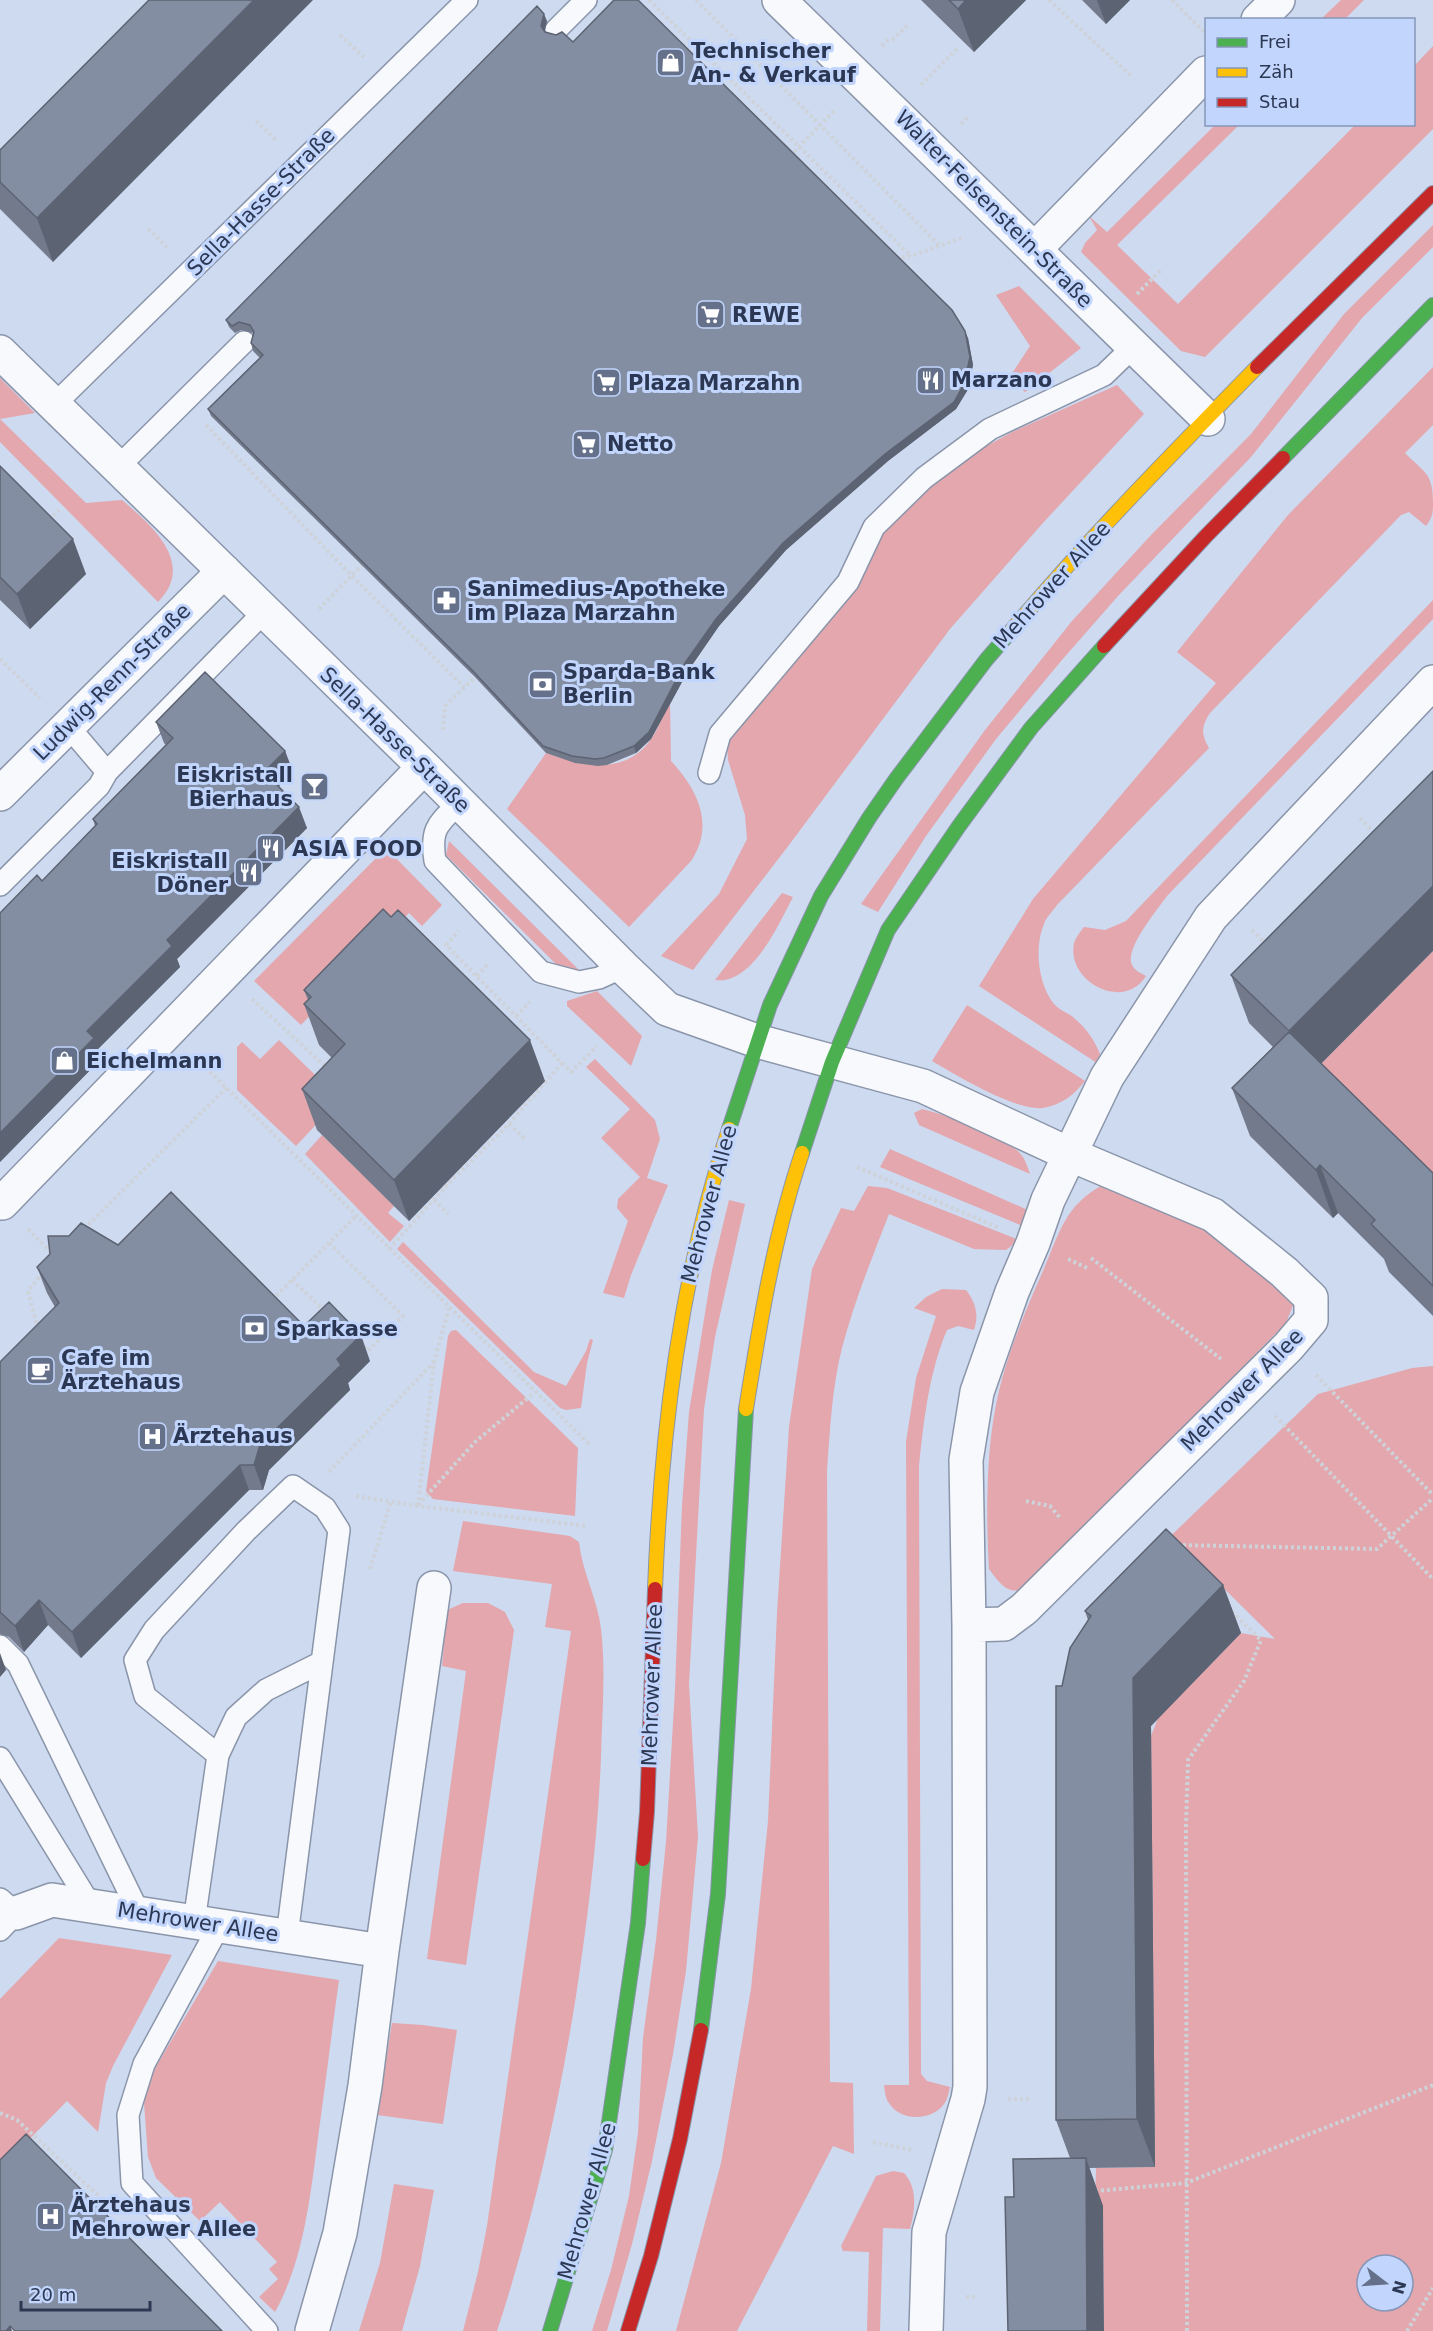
<svg xmlns="http://www.w3.org/2000/svg" width="1433" height="2331" viewBox="0 0 1433 2331" font-family="'DejaVu Sans',sans-serif">
<rect width="100%" height="100%" fill="#cedaf0"/>
<!-- green -->
<path fill="#e3a7ad" fill-rule="evenodd" d="M1341 0H1364L1345 19H1321Z
M1433 46V129L1205 357 1181 351 1081 252 1085 243 1097 230 1089 216 1107 232 1215 125H1239L1117 245 1178 304 1355 125 1414 124V66Z
M1433 225V247L1362 318 1251 457 1118 596 1062 660 996 739 926 836 878 912 861 904 985 730 1072 621 1152 534 1251 434 1344 314Z
M1019 286 1081 348 1025 392 1009 378 1030 346 996 295Z
M1433 367V425L1405 453C1426 474 1433 473 1433 504 1433 514 1432 518 1426 526L1409 512 1401 515 1210 713C1201 727 1201 734 1209 748L1057 905C1053 911 1046 917 1044 924 1034 947 1038 984 1054 1004 1059 1010 1068 1013 1073 1017 1086 1028 1094 1039 1100 1054L1097 1063 979 986 1033 899 1216 683 1177 652 1288 515Z
M0 378 35 413 0 419 86 503 122 500C150 524 197 563 158 602L0 442Z
M1117 385 1144 414 1042 524 950 629 789 845 693 970 661 956 719 894 747 839 745 815 728 760 727 743 733 729 876 541 925 492 974 453 1012 432Z
M1433 600V619L1167 896C1158 909 1124 949 1132 965 1135 971 1141 973 1146 976 1124 1012 1066 982 1074 943 1076 937 1081 931 1084 927L1105 930 1126 921Z
M670 701 671 761C698 790 715 825 691 861L629 927 507 809 546 753C583 766 625 777 652 738 659 727 664 713 670 701Z
M449 841 580 971 572 973 562 970 446 855Z
M386 848 442 905 422 926 409 913 301 1025 254 981Z
M782 893 793 897C779 923 753 985 715 980Z
M1433 951V1203L1306 1079Z
M597 991 642 1036 631 1066 567 1006V1001Z
M967 1005 1085 1081C1074 1095 1061 1105 1043 1108 1015 1111 956 1075 932 1061Z
M279 1040 340 1099 296 1146 237 1090V1047L242 1042 260 1059Z
M595 1059 655 1120 660 1139 647 1178 668 1185 631 1275 624 1298 603 1293 628 1221 617 1208 618 1199 640 1177 601 1138 630 1109 586 1067Z
M922 1109C948 1116 1008 1135 1023 1157 1026 1162 1028 1168 1030 1174L919 1125 914 1113Z
M322 1135 394 1206 388 1213 404 1226 390 1242 305 1154Z
M890 1149 1030 1211 1025 1227 880 1167Z
M1104 1184H1114L1233 1243 1294 1303 1286 1323 1025 1587C1009 1598 998 1581 989 1569 986 1518 986 1454 996 1405 1005 1359 1024 1314 1043 1271 1060 1232 1064 1206 1104 1184Z
M868 1186 887 1188 1019 1240 1006 1250 974 1249 889 1214C872 1258 854 1302 842 1348 832 1387 830 1430 827 1471L830 2082 853 2083 854 2154 833 2146 737 2331H676L721 2163 751 1989 768 1821 777 1613 789 1427 812 1269 841 1208 854 1211Z
M729 1200 745 1204 715 1337 704 1409 689 1684 698 1837 686 1971 673 2054 652 2161 632 2244 607 2331H592L611 2270 629 2196 638 2133 643 2038 656 1940 666 1842 675 1689 682 1505 689 1412 712 1270Z
M403 1242 534 1372 566 1386 586 1351 590 1339 593 1340 587 1363 581 1408 566 1410 560 1408 397 1249Z
M942 1289 966 1290C976 1303 979 1315 974 1330L958 1326 947 1330C929 1373 924 1419 919 1466L921 2074 927 2081 950 2087C949 2091 948 2096 946 2101 935 2121 901 2123 889 2103 885 2098 885 2091 884 2085H909L906 1442 916 1378 936 1316 914 1308 926 1297Z
M456 1330 578 1448 575 1516 433 1499 426 1491 448 1336 451 1331Z
M1433 1366V2331H1104L1103 2207H1095L1096 2168 1155 2167 1151 1736 1158 1718 1241 1633 1275 1639 1185 1550 1155 1551 1318 1394 1412 1368ZM1367 2265H1403V2301H1367Z
M463 1521 570 1536 579 1542C582 1572 598 1600 601 1629 606 1671 602 1714 601 1756 598 1837 588 1916 576 1996 558 2109 533 2221 497 2331H463L478 2272 487 2226 571 1631 545 1627 552 1584 453 1571Z
M463 1603H488L505 1612 514 1630 466 1965 427 1959 466 1671 442 1666 447 1610Z
M59 1938 172 1955 113 2066 106 2083 98 2132 67 2101 0 2169V1999Z
M218 1961 339 1980C332 2030 326 2080 319 2130 311 2190 305 2258 275 2312L259 2297 278 2279 269 2269 277 2262 220 2202 200 2221 156 2178 148 2157 144 2103 154 2070Z
M392 2023 423 2025 457 2030 443 2124 377 2115Z
M893 2171 904 2173C918 2188 915 2210 910 2229L883 2228 880 2331H867L869 2252 843 2251 841 2246 876 2176Z
M394 2184 434 2190 420 2266 402 2331H359L380 2263Z"/>
<g fill="none" stroke-linecap="round" stroke-linejoin="round">
<defs>
<path id="lane" d="M556 30 586 0
M55 404 467 0
M118 467 244 342
M68 726 107 772
M709 773 720 734 848 582 874 527 924 478 990 429 1104 375 1133 347
M460 802C438 824 430 828 435 861L541 972 579 982 599 978 623 967
M0 885 99 786 107 772 265 611
M0 1646 18 1664 139 1913
M218 1755 145 1696 135 1660 154 1630 246 1531 293 1486 325 1508 339 1530 287 1936
M0 1758 91 1906
M0 1899 16 1913 0 1930
M194 1922 218 1755 236 1717 266 1690 322 1662
M219 1926 144 2064 128 2115 132 2183 267 2331"/>
<path id="street" d="M779 0 1208 419
M1258 20 1278 0
M1035 249 1206 73
M0 352 424 767 623 967 667 1009 757 1041 923 1086 1069 1154 1213 1215 1284 1272 1311 1298V1320L1288 1347 1024 1609 1004 1624 969 1625
M0 794 224 571
M2 1203 424 767
M16 1913 52 1900 382 1951
M312 2331 340 2233 365 2086 382 1951 434 1588
M926 2331 929 2232 968 2099 970 2087 969 1625 966 1460 977 1392 1012 1292 1033 1243 1048 1200 1107 1077 1211 917 1433 682"/>
<path id="fast" d="M1283 458 1433 305
M729 1129 770 1005 821 896 869 818 896 779 986 660 1012 630
M802 1153 832 1062 888 930 959 826 1031 728 1104 646
M701 2030 718 1894 746 1409
M550 2331 605 2150 638 1923 643 1859"/>
<path id="slow" d="M1012 630C1089 538 1173 453 1257 367
M746 1409C760 1323 774 1236 802 1153
M655 1589C661 1433 680 1278 729 1129"/>
<path id="jam" d="M1257 367 1433 193
M1104 646 1206 536 1283 458
M643 1859 647 1812 655 1589
M628 2331 651 2256 680 2139 701 2030"/>
</defs>
<!-- lane casing -->
<use href="#lane" stroke="#8a95aa" stroke-width="24"/>
<!-- street casing -->
<use href="#street" stroke="#8a95aa" stroke-width="36"/>
<!-- fast casing -->
<use href="#fast" stroke="#8a95aa" stroke-width="16"/>
<!-- slow casing -->
<use href="#slow" stroke="#8a95aa" stroke-width="16"/>
<!-- jam casing -->
<use href="#jam" stroke="#8a95aa" stroke-width="16"/>
<!-- path -->
<path stroke="#ced2d9" stroke-width="4" stroke-dasharray="3 3" stroke-linecap="butt" d="M649 0 911 256
M696 0 939 245
M1049 0 1131 76
M1172 0 1206 34
M340 35 364 57
M892 40 909 24
M882 46 890 38
M921 85 958 48
M256 121 276 140
M961 124 969 116
M790 156 835 110
M148 229 167 247
M896 259 911 256 965 237
M1137 294 1162 269
M206 425 352 576 464 687
M49 520 59 510
M319 609 364 563
M0 659 40 698
M443 730 445 706 475 677
M1360 818 1375 834
M1252 930 1268 946
M477 976 488 964
M252 999 328 1069
M516 1016 530 1002
M197 1059 590 1445
M562 1063 571 1072 597 1046
M509 1124 525 1139
M857 1167 999 1228
M445 1179 449 1183 509 1124 562 1063 446 945 459 931
M434 1200 448 1214
M28 1229 52 1254
M84 1229 226 1088
M329 1243 403 1316 368 1351 363 1346
M389 1249 449 1183
M1091 1258 1221 1359
M1068 1259 1087 1268
M292 1280 324 1310
M272 1300 355 1217
M38 1329 28 1291 42 1274
M1316 1375 1433 1495
M1275 1416 1433 1579
M329 1472 434 1362
M356 1496 418 1506 587 1526
M1026 1501 1050 1506 1061 1519
M418 1505 475 1442 535 1392
M418 1506 434 1362 449 1308
M1177 1545 1377 1549 1433 1498
M370 1569 391 1501
M1008 2099H1030
M0 2113 17 2120 102 2199
M873 2142 912 2150
M1095 2191 1186 2183 1433 2085
M966 2297H977
M1187 2331 1186 1827 1188 1760 1244 1681 1261 1640 1230 1610
M1407 2331 1433 2288"/>
<!-- lane -->
<use href="#lane" stroke="#f8f9fd" stroke-width="21"/>
<!-- street -->
<use href="#street" stroke="#f8f9fd" stroke-width="33"/>
<!-- fast -->
<use href="#fast" stroke="#4caf50" stroke-width="14"/>
<!-- slow -->
<use href="#slow" stroke="#ffc107" stroke-width="14"/>
<!-- jam -->
<use href="#jam" stroke="#c62828" stroke-width="14"/>
</g>
<!-- wall -->
<path fill="#727a8c" d="M149 0 53 262 0 209V150Z
M921 0H1026L974 52Z
M1082 0H1130L1106 24Z
M547 21 544 31 545 32 573 42 968 338 973 365 967 391 956 409 888 461 786 550 719 626 688 671 651 739 636 753 607 765 598 766 575 763 546 753 475 677 211 416 208 409 260 358 253 351 251 343 253 334V333L241 330 235 333 229 327 226 320Z
M0 466 86 574 30 629 0 600Z
M156 722 285 751 293 772 279 786 307 828 177 959 180 967 98 1049 101 1059 0 1162V913L42 881 95 826 93 819 166 745 164 743Z
M1231 975 1433 1173V1316L1389 1272 1384 1259 1338 1213 1333 1218 1250 1136 1232 1088 1273 1047 1249 1023Z
M304 990 545 1081 409 1221 317 1130 302 1089 332 1058 319 1045 304 1004 308 1000Z
M118 1245 304 1326 370 1361 348 1383 350 1390 269 1470 263 1490H249L81 1658 48 1625 24 1652 9 1637 0 1634V1362L55 1307 47 1293 37 1267Z
M1223 1585 1241 1633 1151 1726 1155 2167 1089 2168 1103 2206 1014 2197 1070 2158 1056 2120 1062 1686 1088 1620 1085 1611Z"/>
<!-- shaded-wall -->
<path fill="#5c6372" d="M254 0H313L53 262 37 218Z
M966 0H1026L974 52 958 9Z
M1097 0H1130L1106 24Z
M544 14 547 21 544 33 541 26Z
M965 331 968 338 973 365 967 391 956 409 888 461 786 550 719 626 688 671 651 739 636 753 634 746 685 663 716 619 783 543 885 454Z
M73 539 86 574 30 629 17 594Z
M285 751 293 772 272 793 264 772Z
M299 807 307 828 177 959 180 967 98 1049 101 1059 0 1162V1133L87 1031 167 940Z
M1433 886V951L1306 1079 1289 1031Z
M530 1040 545 1081 409 1221 394 1180Z
M1320 1165 1338 1213 1333 1218 1316 1170Z
M361 1335 370 1361 348 1383 350 1390 269 1470 263 1490 254 1465 260 1445 337 1359Z
M240 1465 249 1490 81 1658 72 1632Z
M1223 1585 1241 1633 1151 1726 1155 2167 1137 2119 1133 1678Z
M39 1600 48 1625 24 1652 15 1626Z
M0 1653 6 1670 0 1677Z
M1086 2158 1103 2206 1104 2331H1087Z
M10 2326 12 2331H6Z"/>
<!-- building -->
<path fill="#848ea3" stroke="#5c6372" stroke-width="1.5" d="M149 0H254L37 218 0 182V150Z
M614 0H638L952 310 965 331 970 357 964 384 954 402 885 454 783 543 716 619 685 663 649 732 634 746 604 758 595 759 572 756 543 746 472 670 208 409 263 355 251 343 254 332 250 325 239 322 232 326 226 320 537 6 544 14 541 26 545 32 556 35 562 32 573 42Z
M949 0H966L958 9Z
M0 466 73 539 17 594 0 577Z
M205 672 285 751 264 772 299 807 167 940 172 946 87 1031 94 1038 0 1133V913L37 875 42 881 97 824 93 819 173 738 156 722Z
M1433 771V886L1289 1031 1231 975Z
M383 909 391 917 398 910 530 1040 394 1180 302 1089 345 1044 304 1004 311 997 304 990Z
M1289 1032 1433 1173V1286L1371 1224 1375 1220 1320 1165 1316 1170 1232 1088Z
M171 1192 304 1326 329 1302 361 1335 337 1359 341 1365 260 1445 254 1465H240L72 1632 39 1600 15 1626 0 1612V1362L59 1303 37 1267 50 1254 48 1236H69L81 1223 118 1245Z
M1166 1529 1223 1585 1133 1678 1137 2119 1056 2120V1686H1062L1070 1648 1091 1616 1085 1611Z
M26 2134 222 2331H15L10 2326 6 2331H0V2160Z
M1086 2158 1087 2331H1008L1005 2197H1014L1013 2159Z"/>
<!-- icons -->
<defs>
<symbol id="shop-square" viewBox="-11 -11 22 22"><rect x="-9" y="-9" width="18" height="18" rx="4" fill="#65718a" stroke="#c1d5fd"/><path d="M-5-2.5h2.3a2.7 3.5 0 0 1 5.4 0H5L5.5 6h-11ZM-1.5-2.5h3a1.5 2.3 0 0 0-3 0Z" fill="#fff"/></symbol>
<symbol id="supermarket-square" viewBox="-11 -11 22 22"><rect x="-9" y="-9" width="18" height="18" rx="4" fill="#65718a" stroke="#c1d5fd"/><path d="M-6-5.5h2.5l.6 2H6L4.5 2H-2.5L-4.4-4H-6ZM-1.5 3.2a1.3 1.3 0 1 0 .1 0ZM3 3.2a1.3 1.3 0 1 0 .1 0Z" fill="#fff"/></symbol>
<symbol id="restaurant-square" viewBox="-11 -11 22 22"><rect x="-9" y="-9" width="18" height="18" rx="4" fill="#65718a" stroke="#c1d5fd"/><path d="M-5-6h1v4h1v-4h1v4h1v-4h1v5L-1.5 .5V6h-2V.5L-5-1ZM5-6V6H3V1.5H1.5Q1.5-4 5-6Z" fill="#fff"/></symbol>
<symbol id="pharmacy-square" viewBox="-11 -11 22 22"><rect x="-9" y="-9" width="18" height="18" rx="4" fill="#65718a" stroke="#c1d5fd"/><path d="M-2-6h4v4h4v4h-4v4h-4v-4h-4v-4h4Z" fill="#fff"/></symbol>
<symbol id="bank-square" viewBox="-11 -11 22 22"><rect x="-9" y="-9" width="18" height="18" rx="4" fill="#65718a" stroke="#c1d5fd"/><path d="M-6-4H6V4H-6ZM0-2.3a2.3 2.3 0 1 0 0 4.6a2.3 2.3 0 1 0 0-4.6Z" fill="#fff"/></symbol>
<symbol id="bar-square" viewBox="-11 -11 22 22"><rect x="-9" y="-9" width="18" height="18" rx="4" fill="#65718a" stroke="#c1d5fd"/><path d="M-6-5H6L.8 .8V4.5H3.5V6h-7V4.5H-.8V.8Z" fill="#fff"/></symbol>
<symbol id="cafe-square" viewBox="-11 -11 22 22"><rect x="-9" y="-9" width="18" height="18" rx="4" fill="#65718a" stroke="#c1d5fd"/><path d="M-5.5-4.5H6V0H3Q3 3.5 0 3.5H-2.5Q-5.5 3.5-5.5 0ZM3-3.2v2h1.7v-2ZM-6 4.5H4V6H-6Z" fill="#fff"/></symbol>
<symbol id="hospital-square" viewBox="-11 -11 22 22"><rect x="-9" y="-9" width="18" height="18" rx="4" fill="#65718a" stroke="#c1d5fd"/><path d="M-5-5h3v3.5h4V-5h3V5h-3V1.5h-4V5h-3Z" fill="#fff"/></symbol>
</defs>
<g fill-rule="evenodd">
<use href="#shop-square" x="654" y="46" width="33" height="33"/>
<use href="#supermarket-square" x="694" y="298" width="33" height="33"/>
<use href="#restaurant-square" x="914" y="364" width="33" height="33"/>
<use href="#supermarket-square" x="590" y="366" width="33" height="33"/>
<use href="#supermarket-square" x="570" y="428" width="33" height="33"/>
<use href="#pharmacy-square" x="430" y="584" width="33" height="33"/>
<use href="#bank-square" x="526" y="668" width="33" height="33"/>
<use href="#bar-square" x="298" y="770" width="33" height="33"/>
<use href="#restaurant-square" x="254" y="832" width="33" height="33"/>
<use href="#restaurant-square" x="232" y="856" width="33" height="33"/>
<use href="#shop-square" x="48" y="1044" width="33" height="33"/>
<use href="#bank-square" x="238" y="1312" width="33" height="33"/>
<use href="#cafe-square" x="24" y="1354" width="33" height="33"/>
<use href="#hospital-square" x="136" y="1420" width="33" height="33"/>
<use href="#hospital-square" x="34" y="2200" width="33" height="33"/>
</g>
<g text-anchor="middle" stroke-width="6" stroke-linejoin="round" paint-order="stroke">
<!-- poi labels -->
<g font-size="21" font-weight="bold" fill="#2c3853" stroke="#c1d5fd" text-anchor="start">
<text x="691" y="58">Technischer<tspan x="691" dy="24">An- &amp; Verkauf</tspan></text>
<text x="732" y="322">REWE</text>
<text x="951" y="387">Marzano</text>
<text x="628" y="390">Plaza Marzahn</text>
<text x="607" y="451">Netto</text>
<text x="467" y="596">Sanimedius-Apotheke<tspan x="467" dy="24">im Plaza Marzahn</tspan></text>
<text x="563" y="679">Sparda-Bank<tspan x="563" dy="24">Berlin</tspan></text>
<text x="293" y="782" text-anchor="end">Eiskristall<tspan x="293" dy="24">Bierhaus</tspan></text>
<text x="292" y="856">ASIA FOOD</text>
<text x="228" y="868" text-anchor="end">Eiskristall<tspan x="228" dy="24">Döner</tspan></text>
<text x="86" y="1068">Eichelmann</text>
<text x="276" y="1336">Sparkasse</text>
<text x="61" y="1365">Cafe im<tspan x="61" dy="24">Ärztehaus</tspan></text>
<text x="173" y="1443">Ärztehaus</text>
<text x="71" y="2212">Ärztehaus<tspan x="71" dy="24">Mehrower Allee</tspan></text>
</g>
<!-- street labels -->
<g font-size="21" fill="#2c3853" stroke="#c1d5fd">
<text transform="translate(261 202) rotate(-45)" y="7">Sella-Hasse-Straße</text>
<text transform="translate(994 209) rotate(45)" y="7">Walter-Felsenstein-Straße</text>
<text transform="translate(1052 585) rotate(-48)" y="7">Mehrower Allee</text>
<text transform="translate(112 682) rotate(-45)" y="7">Ludwig-Renn-Straße</text>
<text transform="translate(395 740) rotate(44)" y="7">Sella-Hasse-Straße</text>
<text transform="translate(709 1204) rotate(-75)" y="7">Mehrower Allee</text>
<text transform="translate(1242 1390) rotate(-45)" y="7">Mehrower Allee</text>
<text transform="translate(652 1685) rotate(-88)" y="7">Mehrower Allee</text>
<text transform="translate(198 1922) rotate(9)" y="7">Mehrower Allee</text>
<text transform="translate(587 2201) rotate(-74)" y="7">Mehrower Allee</text>
</g>
</g>
<!-- legend -->
<rect x="1205" y="18" width="210" height="108" fill="#c1d5fd" stroke="#8596b9" stroke-width="1.5"/>
<rect x="1217" y="38" width="30" height="9" fill="#4caf50" stroke="#8596b9" stroke-width="1.5"/>
<text x="1259" y="48" font-size="18" fill="#2c3853">Frei</text>
<rect x="1217" y="68" width="30" height="9" fill="#ffc107" stroke="#8596b9" stroke-width="1.5"/>
<text x="1259" y="78" font-size="18" fill="#2c3853">Zäh</text>
<rect x="1217" y="98" width="30" height="9" fill="#c62828" stroke="#8596b9" stroke-width="1.5"/>
<text x="1259" y="108" font-size="18" fill="#2c3853">Stau</text>
<!-- north arrow -->
<g transform="translate(1385 2283) rotate(107)"><circle r="28" fill="#c1d5fd" stroke="#8596b9" stroke-width="1.5"/>
<path d="M0-4.5L10 22L0 15L-10 22Z" fill="#65718a"/>
<text y="-9" font-size="16" font-weight="bold" text-anchor="middle" fill="#2c3853">N</text>
</g>
<!-- scale -->
<path d="M21 2301v9h129v-9" fill="none" stroke="#2c3853" stroke-width="3"/>
<text x="30" y="2301" font-size="18" fill="#2c3853" stroke="#c1d5fd" stroke-width="4.5" paint-order="stroke">20 m</text>
</svg>
